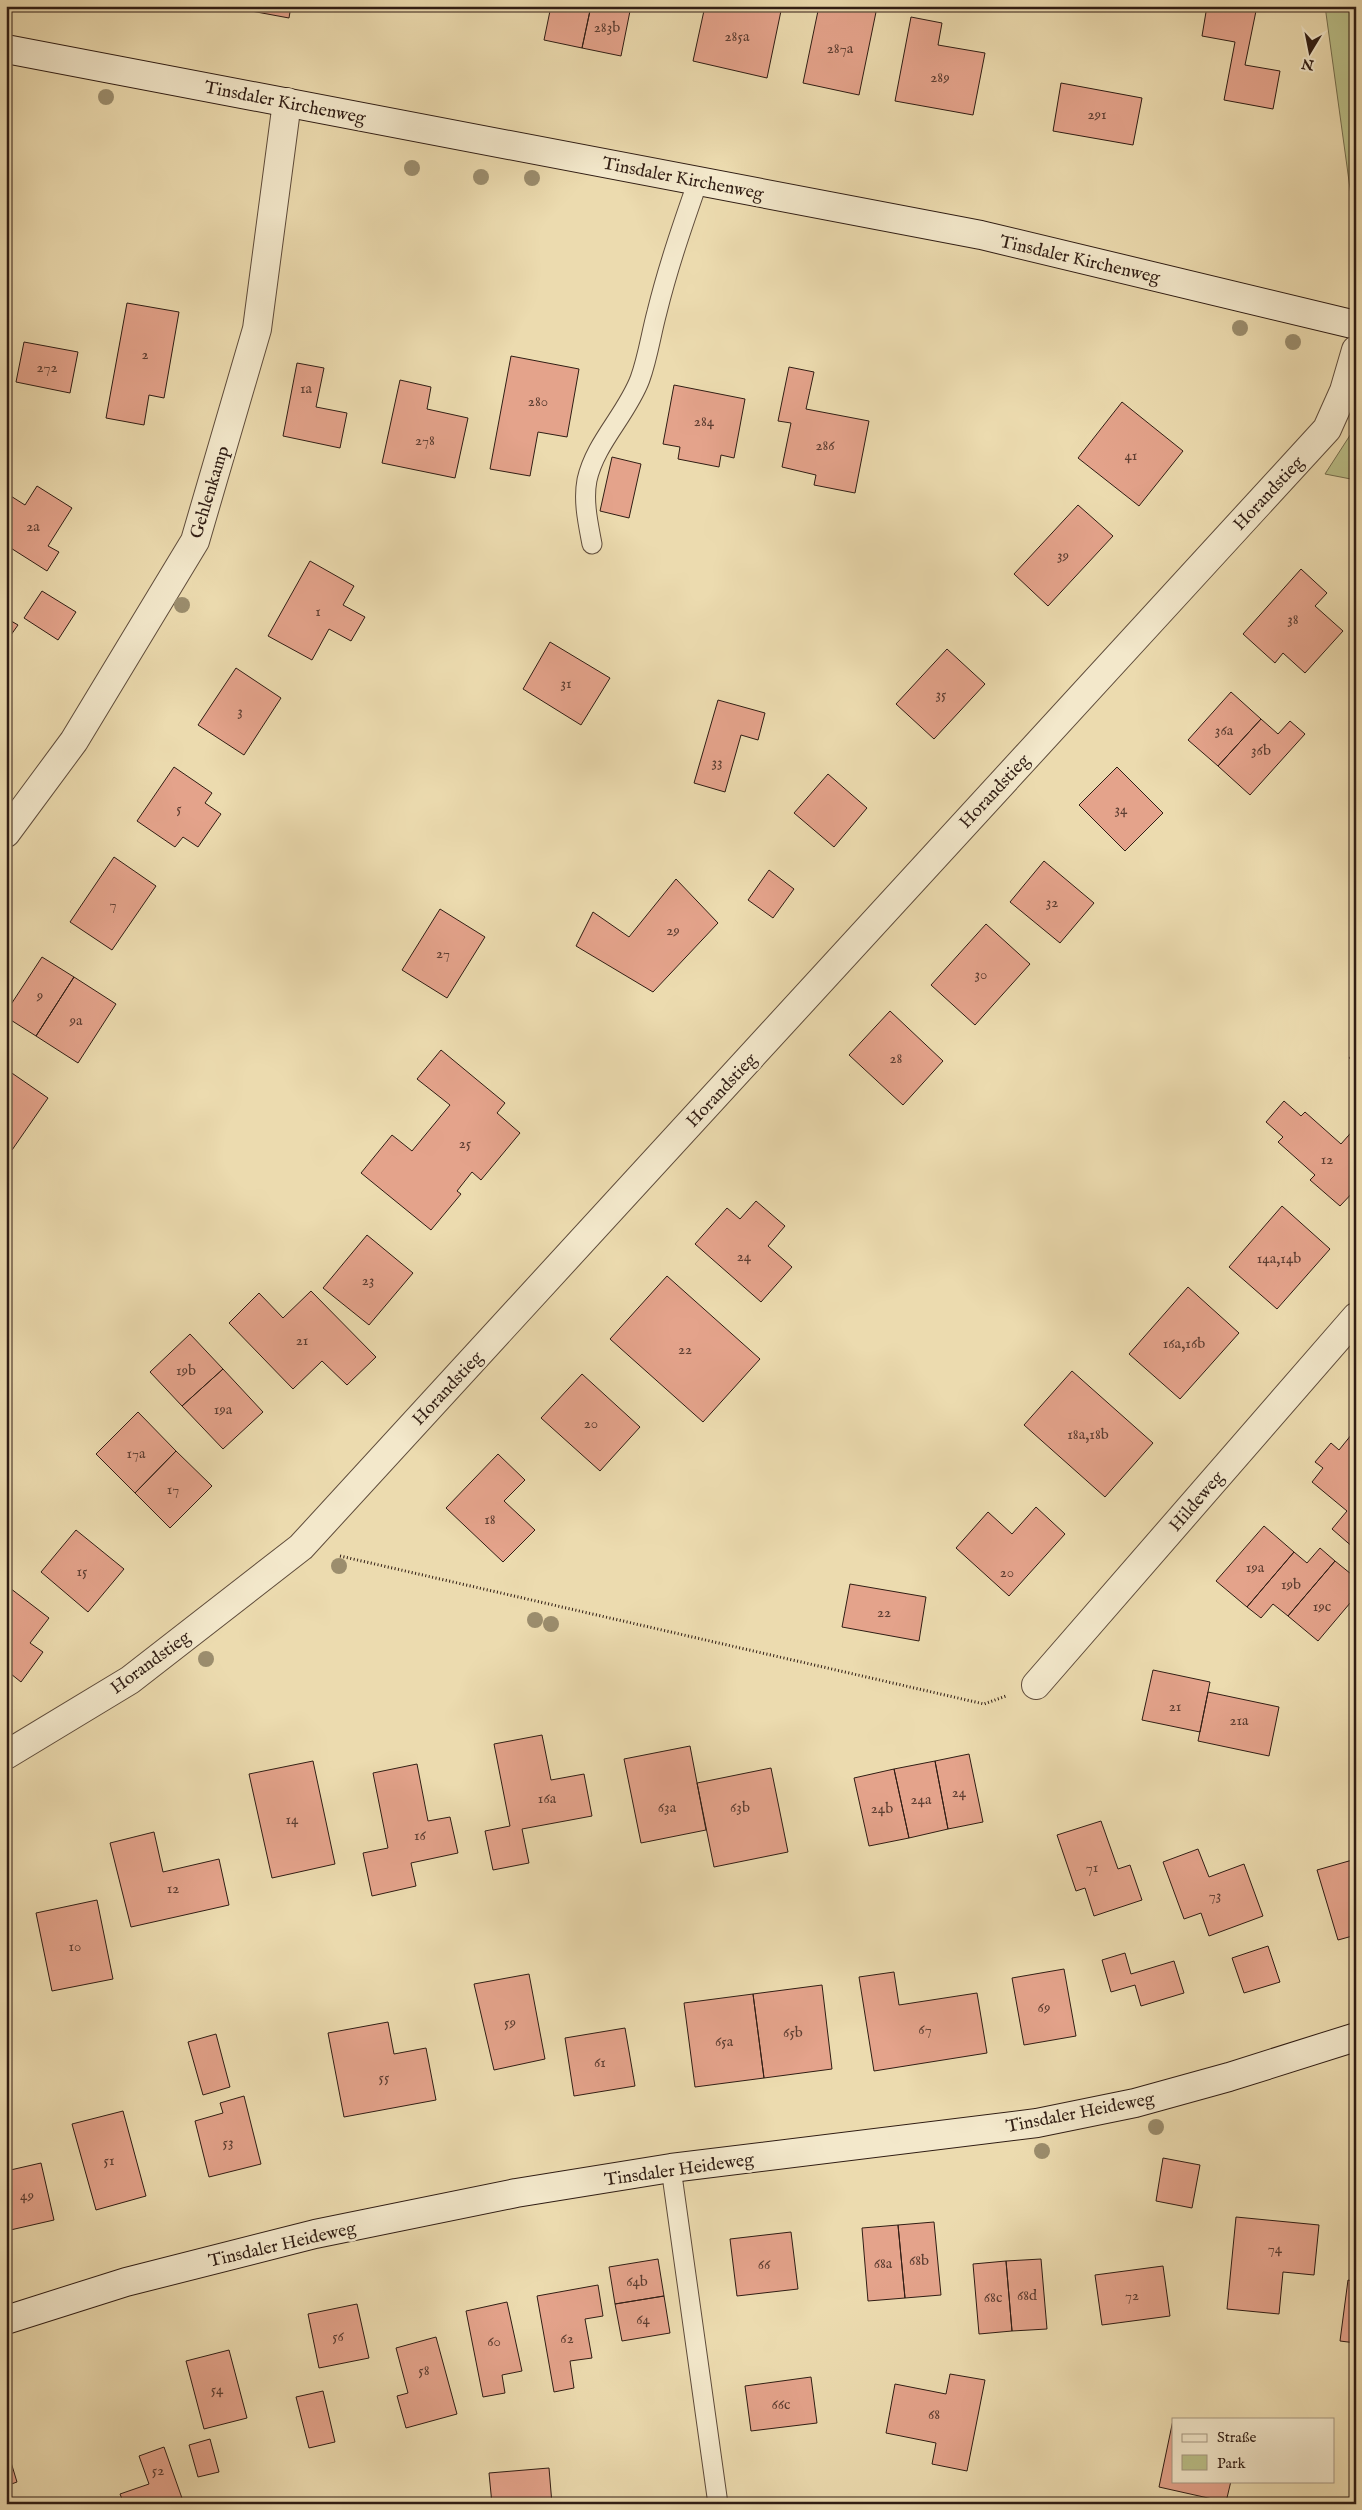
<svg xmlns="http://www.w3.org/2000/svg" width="1362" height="2510" viewBox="0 0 1362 2510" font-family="'IM FELL English',serif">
<rect width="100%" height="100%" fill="#ecdbaf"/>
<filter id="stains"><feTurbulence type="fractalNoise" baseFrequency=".004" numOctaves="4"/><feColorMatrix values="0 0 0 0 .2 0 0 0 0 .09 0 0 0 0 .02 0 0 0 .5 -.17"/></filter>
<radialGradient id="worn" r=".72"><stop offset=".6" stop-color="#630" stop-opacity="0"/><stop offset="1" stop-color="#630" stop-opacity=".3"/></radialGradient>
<!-- green -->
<path fill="#babf88" stroke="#756e4e" d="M1325 6H1356V232Z
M1356 426V480L1325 474Z"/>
<!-- building -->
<path fill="#e4a38b" stroke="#301d14" d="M224 6H291L289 18Z
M551 6H591L582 48 544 40Z
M591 6H631L621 56 582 48Z
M705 6H730L752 11 753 6H782L767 78 693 61Z
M819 6H850L876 12 859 95 803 83Z
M1207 6H1257L1245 65 1280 71 1273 109 1224 100 1235 42 1202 36Z
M911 17 942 23 938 45 985 53 973 115 895 101Z
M1061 83 1142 98 1133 145 1053 131Z
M127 303 179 312 164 398 149 395 144 425 106 418Z
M24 342 78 352 70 393 16 382Z
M511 356 579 369 567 437 538 432 530 476 490 469Z
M297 363 324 368 316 407 347 413 340 448 283 436Z
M789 367 814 372 806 409 869 421 855 493 814 485 816 475 782 467 791 423 778 421Z
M400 380 431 387 427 409 468 418 455 478 382 463Z
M674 385 745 399 734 458 721 455 719 467 678 459 680 447 663 444Z
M1122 402 1183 451 1139 506 1078 458Z
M612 457 641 464 629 518 600 511Z
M37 486 72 508 48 546 59 552 47 571 6 545V493L25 505Z
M1078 505 1113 536 1048 606 1014 574Z
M310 561 354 586 343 605 365 617 351 641 329 629 312 660 268 636Z
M1301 569 1327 593 1315 606 1343 631 1305 673 1283 653 1275 663 1243 634Z
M42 591 76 612 58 640 24 618Z
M6 618 18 625 6 642Z
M550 642 610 678 581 725 523 689Z
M947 649 985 684 934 739 896 704Z
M236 668 281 698 244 755 198 725Z
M1231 692 1261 719 1218 766 1188 740Z
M718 700 765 713 758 740 741 735 725 792 694 783Z
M1261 719 1278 734 1290 721 1305 734 1250 795 1218 766Z
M174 767 212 793 205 803 221 814 198 847 183 837 175 847 137 821Z
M1117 767 1163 813 1125 851 1079 805Z
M828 774 867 808 834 847 794 813Z
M114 857 156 886 112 950 70 922Z
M1044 861 1094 903 1060 943 1010 902Z
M769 870 794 889 773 918 748 900Z
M676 879 718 923 653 992 576 946 593 912 629 937Z
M440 909 485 937 447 998 402 970Z
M986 924 1030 964 975 1025 931 985Z
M42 957 74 977 36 1036 6 1017V1012Z
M74 977 116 1004 78 1063 36 1036Z
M890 1011 943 1061 903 1105 849 1055Z
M441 1050 505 1103 497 1113 520 1133 481 1180 472 1172 457 1191 461 1194 431 1230 361 1173 392 1135 412 1151 450 1105 417 1079Z
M1356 1050V1063L1349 1058Z
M6 1069 48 1098 12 1150 6 1146Z
M1284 1101 1301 1116 1305 1112 1341 1144 1356 1127V1189L1340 1206 1310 1180 1315 1175 1278 1142 1283 1137 1266 1122Z
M756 1201 785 1226 768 1246 792 1267 761 1302 695 1244 727 1208 740 1219Z
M1282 1206 1330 1249 1277 1309 1229 1267Z
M6 1207 11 1210 6 1218Z
M367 1235 413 1273 369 1325 323 1288Z
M667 1276 760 1359 703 1422 610 1339Z
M1188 1287 1239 1333 1180 1399 1129 1354Z
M311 1291 376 1357 347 1385 322 1361 293 1389 229 1323 259 1293 283 1318Z
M190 1334 223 1369 182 1406 150 1372Z
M223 1369 263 1412 223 1449 182 1406Z
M1072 1371 1153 1443 1105 1497 1024 1425Z
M582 1374 640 1427 600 1471 541 1418Z
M138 1412 176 1451 135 1493 96 1454Z
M1356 1429V1511L1352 1515 1356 1517 1355 1549 1332 1529 1347 1511 1312 1482 1323 1468 1315 1462 1331 1443 1339 1450Z
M176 1451 212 1486 170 1528 135 1493Z
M498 1454 525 1480 504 1501 535 1530 503 1562 446 1508Z
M1036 1507 1065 1534 1009 1596 956 1548 988 1512 1012 1534Z
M1264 1526 1294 1552 1247 1607 1216 1581Z
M76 1530 124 1569 88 1612 41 1572Z
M1320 1548 1335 1561 1288 1616 1273 1604 1261 1618 1247 1607 1294 1552 1307 1563Z
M1335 1561 1356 1578V1596L1318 1641 1288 1616Z
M850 1584 926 1597 919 1641 842 1627Z
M6 1585 49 1618 30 1643 43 1652 21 1682 6 1670Z
M1153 1670 1210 1682 1200 1732 1142 1720Z
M1208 1692 1279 1707 1269 1756 1198 1741Z
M542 1735 551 1780 584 1774 592 1816 522 1829 529 1863 493 1870 485 1831 510 1826 494 1744Z
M690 1746 706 1830 641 1843 624 1759Z
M969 1754 983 1822 948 1829 935 1761Z
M313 1761 335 1864 272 1878 249 1774Z
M935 1761 948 1829 909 1838 894 1769Z
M417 1764 428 1821 450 1817 458 1853 411 1863 416 1886 372 1896 363 1853 388 1848 373 1773Z
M771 1768 788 1852 714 1867 697 1783Z
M894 1769 909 1838 869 1846 854 1778Z
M1101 1821 1118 1869 1130 1865 1142 1900 1094 1916 1085 1888 1076 1891 1057 1835Z
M154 1832 163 1872 219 1859 229 1905 131 1927 110 1843Z
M1198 1849 1209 1877 1244 1864 1263 1916 1209 1936 1201 1913 1184 1919 1163 1862Z
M1356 1859V1935L1338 1940 1317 1870Z
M97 1900 113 1979 52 1991 36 1913Z
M1268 1946 1280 1982 1244 1993 1232 1958Z
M1125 1953 1131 1974 1174 1961 1184 1993 1141 2006 1135 1985 1111 1992 1102 1960Z
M1064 1969 1076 2036 1024 2045 1012 1978Z
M894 1972 899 2005 977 1993 987 2053 874 2071 859 1977Z
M529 1974 545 2059 494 2070 474 1984Z
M822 1985 832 2069 764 2078 753 1994Z
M753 1994 764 2078 695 2087 684 2003Z
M388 2022 394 2054 426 2048 436 2100 344 2117 328 2033Z
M625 2028 635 2086 574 2096 565 2038Z
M216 2034 230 2087 203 2095 188 2042Z
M6 2051 10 2071 6 2072Z
M244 2096 261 2164 209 2177 195 2121 223 2113 220 2103Z
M123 2111 146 2196 96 2210 72 2124Z
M1163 2158 1200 2165 1192 2208 1156 2201Z
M41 2163 54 2220 6 2231V2171Z
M1236 2217 1319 2225 1314 2275 1283 2272 1279 2314 1227 2309Z
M934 2222 941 2295 905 2298 898 2225Z
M898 2225 905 2298 868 2301 862 2228Z
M791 2232 798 2289 737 2296 730 2239Z
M658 2259 664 2296 615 2304 609 2267Z
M1041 2259 1047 2329 1012 2331 1006 2261Z
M1006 2261 1012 2331 979 2334 973 2264Z
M1163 2266 1170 2316 1102 2325 1095 2275Z
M1348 2280 1356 2282V2343L1340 2341Z
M598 2285 603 2316 585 2319 592 2358 570 2361 574 2388 554 2392 537 2296Z
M664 2296 670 2333 622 2341 615 2304Z
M507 2302 522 2371 502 2375 505 2393 483 2397 466 2311Z
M357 2304 369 2358 319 2368 308 2314Z
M436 2337 457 2414 406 2428 397 2396 408 2393 396 2348Z
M229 2350 247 2418 204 2429 186 2361Z
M950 2374 985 2380 967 2471 932 2464 936 2443 886 2433 895 2384 946 2394Z
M811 2377 817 2423 751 2431 745 2386Z
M323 2391 335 2442 309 2448 296 2397Z
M1173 2420V2481H1231L1226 2502 1159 2487Z
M210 2439 219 2472 198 2477 189 2445Z
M6 2446 17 2482 6 2486Z
M164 2447 183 2501 176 2504H124L120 2494 149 2484 139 2456Z
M549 2468 552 2504H492L489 2473Z"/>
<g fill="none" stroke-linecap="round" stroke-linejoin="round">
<defs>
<path id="lane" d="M592 544C588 523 583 501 587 480 595 443 627 414 640 379 648 357 651 334 657 312 668 267 683 224 698 181
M671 2168 718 2504"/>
<path id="street" d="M6 833 74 741 195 541 257 329 287 102
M1036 1685 1356 1317
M6 1755 130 1680 301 1547 1327 429 1344 391 1356 350"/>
<path id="secondary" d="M6 49 981 235 1356 325
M6 2320 126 2282 315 2234 516 2193 671 2168 1037 2123 1135 2103 1229 2077 1356 2037"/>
</defs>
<!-- lane casing -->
<use href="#lane" stroke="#5f4c3b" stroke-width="21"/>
<!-- street casing -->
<use href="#street" stroke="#5f4c3b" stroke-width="30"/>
<!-- secondary casing -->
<use href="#secondary" stroke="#301d14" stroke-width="30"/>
<!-- path -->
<path stroke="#301d14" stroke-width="3" stroke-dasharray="1 2.5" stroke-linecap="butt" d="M340 1556 984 1704 1006 1696"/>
<!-- lane -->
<use href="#lane" stroke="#f3e8cb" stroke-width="19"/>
<!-- street -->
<use href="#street" stroke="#f3e8cb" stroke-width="28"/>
<!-- secondary -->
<use href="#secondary" stroke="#f3e8cb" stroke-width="28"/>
</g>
<!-- trees -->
<g fill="#9b8d6d">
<circle cx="106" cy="97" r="8"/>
<circle cx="412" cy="168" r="8"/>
<circle cx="481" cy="177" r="8"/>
<circle cx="532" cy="178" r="8"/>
<circle cx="1240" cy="328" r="8"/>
<circle cx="1293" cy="342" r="8"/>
<circle cx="182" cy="605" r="8"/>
<circle cx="339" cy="1566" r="8"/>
<circle cx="535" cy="1620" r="8"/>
<circle cx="551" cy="1624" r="8"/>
<circle cx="206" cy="1659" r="8"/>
<circle cx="1156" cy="2127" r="8"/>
<circle cx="1042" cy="2151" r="8"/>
</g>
<g text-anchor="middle" stroke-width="5" stroke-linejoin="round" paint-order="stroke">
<!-- number labels -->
<g font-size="15" fill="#5d3e32">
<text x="607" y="32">283b</text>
<text x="737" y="41">285a</text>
<text x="840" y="53">287a</text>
<text x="940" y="82">289</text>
<text x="1097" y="119">291</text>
<text x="145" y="359">2</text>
<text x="47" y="372">272</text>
<text x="306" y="393">1a</text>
<text x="538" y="406">280</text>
<text x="704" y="426">284</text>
<text x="425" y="445">278</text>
<text x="825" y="450">286</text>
<text x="1131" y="460">41</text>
<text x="33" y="531">2a</text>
<text x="1063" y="560">39</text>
<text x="318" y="616">1</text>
<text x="1293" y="624">38</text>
<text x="566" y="688">31</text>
<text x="941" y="699">35</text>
<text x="240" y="716">3</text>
<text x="1224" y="735">36a</text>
<text x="1261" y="755">36b</text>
<text x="717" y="767">33</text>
<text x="179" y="813">5</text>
<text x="1121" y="814">34</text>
<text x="1052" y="907">32</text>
<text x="113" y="909">7</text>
<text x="673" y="935">29</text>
<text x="443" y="958">27</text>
<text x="981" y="979">30</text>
<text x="40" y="1000">9</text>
<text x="76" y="1025">9a</text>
<text x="896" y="1063">28</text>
<text x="465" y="1148">25</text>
<text x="1327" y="1164">12</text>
<text x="744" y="1261">24</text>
<text x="1279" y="1263">14a,14b</text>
<text x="368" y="1285">23</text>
<text x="302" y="1345">21</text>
<text x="1184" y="1348">16a,16b</text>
<text x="685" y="1354">22</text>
<text x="186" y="1375">19b</text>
<text x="223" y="1414">19a</text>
<text x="591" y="1428">20</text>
<text x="1088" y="1439">18a,18b</text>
<text x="136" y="1458">17a</text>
<text x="173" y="1494">17</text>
<text x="490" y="1524">18</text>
<text x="1255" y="1572">19a</text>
<text x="82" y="1576">15</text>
<text x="1007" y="1577">20</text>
<text x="1291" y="1589">19b</text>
<text x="1322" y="1611">19c</text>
<text x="884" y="1617">22</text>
<text x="1175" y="1711">21</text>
<text x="1239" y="1725">21a</text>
<text x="959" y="1797">24</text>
<text x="547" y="1803">16a</text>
<text x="921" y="1804">24a</text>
<text x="667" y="1812">63a</text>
<text x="740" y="1812">63b</text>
<text x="882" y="1813">24b</text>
<text x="292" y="1824">14</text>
<text x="420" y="1840">16</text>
<text x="1092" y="1872">71</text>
<text x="173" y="1893">12</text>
<text x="1215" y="1900">73</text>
<text x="75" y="1951">10</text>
<text x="1044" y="2012">69</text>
<text x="510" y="2027">59</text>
<text x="925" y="2034">67</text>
<text x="793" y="2037">65b</text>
<text x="724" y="2046">65a</text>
<text x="600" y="2067">61</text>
<text x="384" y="2082">55</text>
<text x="228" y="2147">53</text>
<text x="109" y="2165">51</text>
<text x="27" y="2200">49</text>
<text x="1275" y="2253">74</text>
<text x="919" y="2265">68b</text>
<text x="883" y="2268">68a</text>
<text x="764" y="2269">66</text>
<text x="637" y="2286">64b</text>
<text x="1027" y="2300">68d</text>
<text x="1132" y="2300">72</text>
<text x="993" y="2302">68c</text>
<text x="643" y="2324">64</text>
<text x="338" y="2341">56</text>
<text x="567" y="2343">62</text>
<text x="494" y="2346">60</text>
<text x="424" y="2375">58</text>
<text x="217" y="2394">54</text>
<text x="781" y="2409">66c</text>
<text x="934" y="2419">68</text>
<text x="158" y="2475">52</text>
</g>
<!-- street labels -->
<g font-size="18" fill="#301d14" stroke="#f3e8cb">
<text transform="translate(285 102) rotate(11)" y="6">Tinsdaler Kirchenweg</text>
<text transform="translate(683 178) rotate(11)" y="6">Tinsdaler Kirchenweg</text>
<text transform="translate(1080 259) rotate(13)" y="6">Tinsdaler Kirchenweg</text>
<text transform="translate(209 492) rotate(-73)" y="6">Gehlenkamp</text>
<text transform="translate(1268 493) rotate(-47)" y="6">Horandstieg</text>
<text transform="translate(994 791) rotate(-47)" y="6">Horandstieg</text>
<text transform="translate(721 1090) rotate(-47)" y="6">Horandstieg</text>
<text transform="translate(447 1388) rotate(-47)" y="6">Horandstieg</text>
<text transform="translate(1196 1501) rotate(-49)" y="6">Hildeweg</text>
<text transform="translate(150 1662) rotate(-36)" y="6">Horandstieg</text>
<text transform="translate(1080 2112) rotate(-11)" y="6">Tinsdaler Heideweg</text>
<text transform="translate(679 2169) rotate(-8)" y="6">Tinsdaler Heideweg</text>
<text transform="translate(282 2244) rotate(-13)" y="6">Tinsdaler Heideweg</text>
</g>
</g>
<!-- margin -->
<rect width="1362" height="2510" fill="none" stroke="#ecdbaf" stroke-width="25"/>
<rect x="8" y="8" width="1347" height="2495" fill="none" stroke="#301d14" stroke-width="2.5"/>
<rect x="12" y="12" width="1337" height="2485" fill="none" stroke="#301d14"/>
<!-- legend -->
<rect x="1172" y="2418" width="162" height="65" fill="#f3e8cb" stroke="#a59782"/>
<rect x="1182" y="2434" width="25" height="8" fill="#f3e8cb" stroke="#a59782"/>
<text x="1217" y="2442" font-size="15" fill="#301d14">Straße</text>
<rect x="1182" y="2455" width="25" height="15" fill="#babf88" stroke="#a59782"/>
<text x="1217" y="2468" font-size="15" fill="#301d14">Park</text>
<!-- north arrow -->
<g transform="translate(1310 52) rotate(190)" stroke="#f3e8cb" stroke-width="4" paint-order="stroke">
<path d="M0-4L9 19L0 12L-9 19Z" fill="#301d14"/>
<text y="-8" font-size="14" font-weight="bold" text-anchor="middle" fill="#301d14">N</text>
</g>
<rect width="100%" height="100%" filter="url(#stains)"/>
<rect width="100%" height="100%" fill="url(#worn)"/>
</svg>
